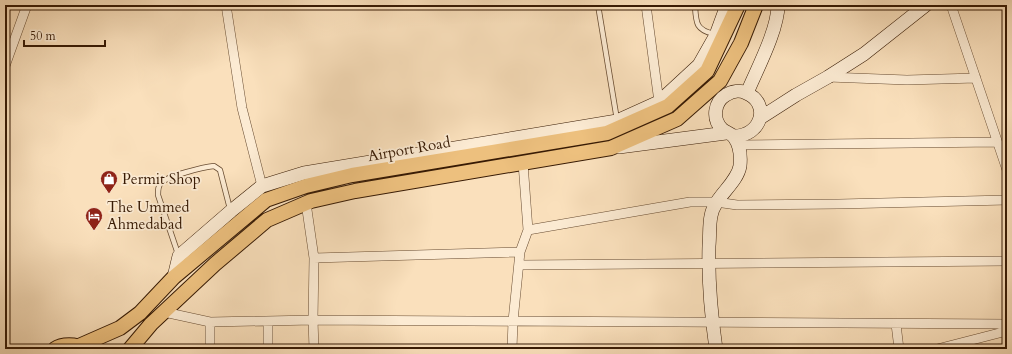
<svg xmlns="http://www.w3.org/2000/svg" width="1012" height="354" viewBox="0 0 1012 354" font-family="Cardo,serif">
<rect width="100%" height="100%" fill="#fae0bc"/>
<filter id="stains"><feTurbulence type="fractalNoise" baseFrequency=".005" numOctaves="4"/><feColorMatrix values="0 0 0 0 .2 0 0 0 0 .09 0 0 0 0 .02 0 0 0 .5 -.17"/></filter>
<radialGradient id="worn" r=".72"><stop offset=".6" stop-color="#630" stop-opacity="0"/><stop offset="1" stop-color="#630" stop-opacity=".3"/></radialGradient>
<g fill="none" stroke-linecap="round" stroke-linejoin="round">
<defs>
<path id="lane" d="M598 5 617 120
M695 6C696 23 696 30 714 34
M178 254 158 195C158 190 158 186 161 183 167 176 204 167 214 166L220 170 230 209"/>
<path id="street" d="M226 5 242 108 262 186
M646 5 659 102
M951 5 1007 170
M5 66 27 5
M828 77 907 80 976 78
M738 145 997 142
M306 203 314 258 313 320 314 349
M528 230 690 202H716L737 205 839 204 1007 200
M314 258 520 252
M520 265 1007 261
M164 312 210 322 313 320 1007 324
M896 324 899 349
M210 349V322
M268 349V321
M512 349 513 321 520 252 528 230 523 163
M937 349 1007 331"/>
<path id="secondary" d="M747 93C757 69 778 30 778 5
M760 118 796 95 828 77 864 54 926 5
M619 147 726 133
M174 277 179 256 231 211 262 186 304 173 617 121 659 102 699 65 716 35 727 5
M716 349C711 314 708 281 709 246 710 236 709 225 711 216 714 197 737 184 740 166 741 156 740 145 734 137 731 133 725 132 722 129 712 119 714 102 726 95 732 91 740 90 746 93 771 103 762 137 733 136"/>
<path id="primary" d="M79 346 120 328 140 313 174 277 266 200 306 186 352 175 607 133 668 106 707 71 738 5
M55 349C62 344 76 344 84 349
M130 349 151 324 215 264 267 220 311 201 355 191 611 148 677 119 720 81 741 43 756 5"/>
</defs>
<!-- lane casing -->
<use href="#lane" stroke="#684c32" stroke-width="6"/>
<!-- street casing -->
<use href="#street" stroke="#684c32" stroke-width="10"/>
<!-- secondary casing -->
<use href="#secondary" stroke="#371a04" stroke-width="14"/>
<!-- primary casing -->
<use href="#primary" stroke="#371a04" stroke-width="16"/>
<!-- lane -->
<use href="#lane" stroke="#fcebd3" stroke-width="4.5"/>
<!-- street -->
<use href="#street" stroke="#fcebd3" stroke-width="9"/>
<!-- secondary -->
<use href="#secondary" stroke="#fcebd3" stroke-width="13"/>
<!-- primary -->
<use href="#primary" stroke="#edc07e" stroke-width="14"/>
</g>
<!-- icons -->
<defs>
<symbol id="shop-pin" viewBox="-11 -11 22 30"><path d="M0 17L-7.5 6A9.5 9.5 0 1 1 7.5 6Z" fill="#8f2418" stroke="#fcebd3"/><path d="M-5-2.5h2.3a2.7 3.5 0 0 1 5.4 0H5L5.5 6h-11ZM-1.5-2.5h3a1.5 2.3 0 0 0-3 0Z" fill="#fff"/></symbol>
<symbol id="hotel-pin" viewBox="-11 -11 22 30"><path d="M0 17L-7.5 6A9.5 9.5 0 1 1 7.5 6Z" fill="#8f2418" stroke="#fcebd3"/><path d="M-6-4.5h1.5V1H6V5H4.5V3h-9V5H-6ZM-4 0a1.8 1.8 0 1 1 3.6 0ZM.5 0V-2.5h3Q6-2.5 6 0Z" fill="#fff"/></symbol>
</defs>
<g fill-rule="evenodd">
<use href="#shop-pin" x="99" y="169" width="20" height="27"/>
<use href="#hotel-pin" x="84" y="206" width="20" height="27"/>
</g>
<g text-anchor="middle" stroke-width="3.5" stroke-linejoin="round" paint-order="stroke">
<!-- street labels -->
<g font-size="15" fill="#371a04" stroke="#fcebd3">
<text transform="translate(409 149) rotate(-10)" y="5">Airport Road</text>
</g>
<!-- poi labels -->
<g font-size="15" fill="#371a04" stroke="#fcebd3" text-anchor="start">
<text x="122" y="184">Permit Shop</text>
<text x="107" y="212">The Ummed<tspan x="107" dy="17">Ahmedabad</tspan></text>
</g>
</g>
<!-- margin -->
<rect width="1012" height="354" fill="none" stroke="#fae0bc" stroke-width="20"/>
<rect x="6" y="6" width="1000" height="342" fill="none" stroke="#371a04" stroke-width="2"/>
<rect x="10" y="10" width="992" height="334" fill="none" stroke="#371a04"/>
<!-- scale -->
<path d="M24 40v6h81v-6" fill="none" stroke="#371a04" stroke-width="2"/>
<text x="30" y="40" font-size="12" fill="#371a04" stroke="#fcebd3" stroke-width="3" paint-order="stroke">50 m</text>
<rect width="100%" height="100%" filter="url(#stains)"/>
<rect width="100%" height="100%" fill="url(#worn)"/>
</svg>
